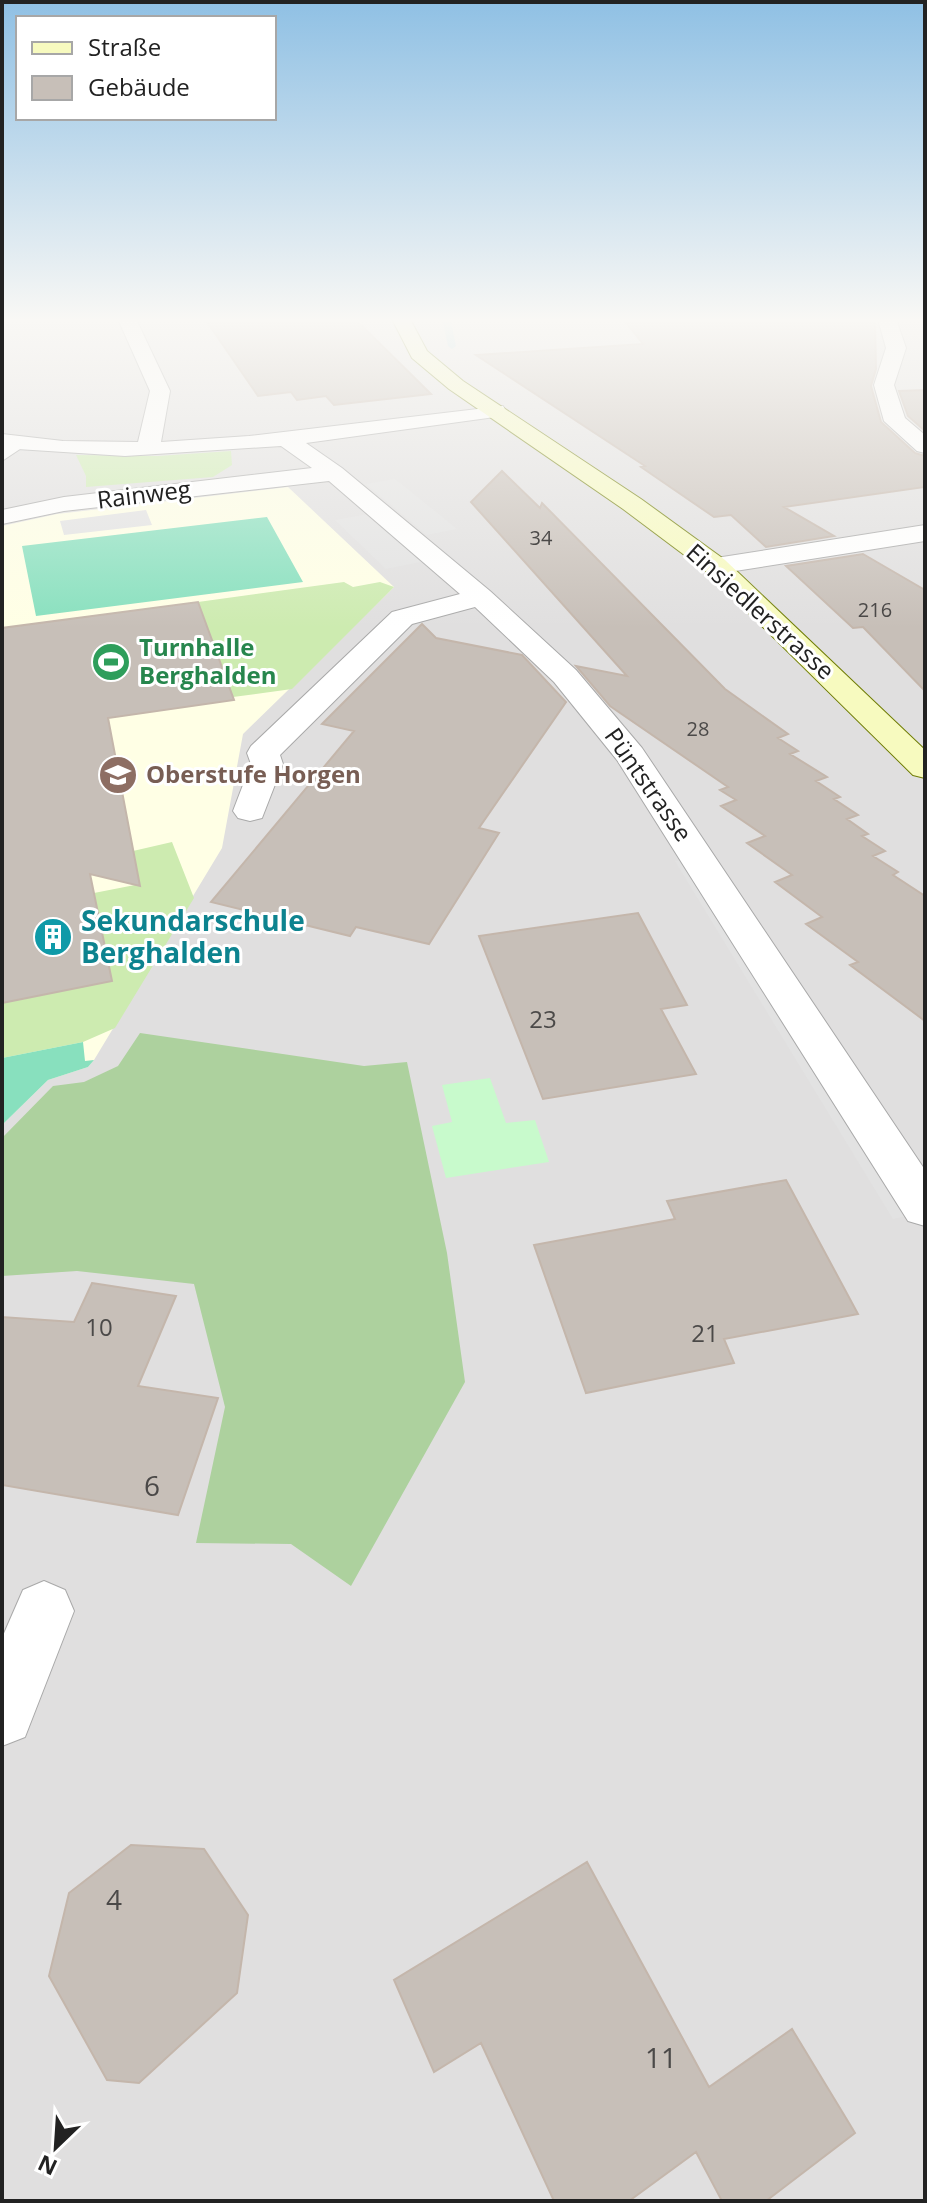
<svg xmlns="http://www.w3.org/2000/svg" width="927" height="2203" viewBox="0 0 927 2203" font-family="'Open Sans',sans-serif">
<rect width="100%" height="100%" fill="#f2efe9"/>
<!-- residential -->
<path fill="#e0dfdf" d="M2 319H925V2201H2Z"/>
<!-- education -->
<path fill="#ffffe5" d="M288 487 394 587 243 734 222 848 94 1060 88 1067 48 1080 2 1125V526L57 514Z"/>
<!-- grass -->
<path fill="#cdebb0" d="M231 451 232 465 213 477 86 487V476L76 455 158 456Z
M344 582 353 587 380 582 394 587 292 689 233 697 198 602Z
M172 842 194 898 115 1028 83 1042 2 1058V1003L112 981 94 893 140 884 133 851Z"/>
<!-- forest -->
<path fill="#add19e" d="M140 1033 364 1066 407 1062 447 1253 465 1382 351 1586 291 1544 196 1543 225 1407 194 1284 77 1271 2 1276V1138L53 1086 84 1082 118 1066Z"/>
<!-- park -->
<path fill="#c8facc" d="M490 1078 506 1123 535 1120 549 1162 446 1178 432 1126 452 1122 442 1085Z"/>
<!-- pitch -->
<path fill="#88e0be" d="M267 517 303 582 36 616 22 546Z
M83 1042 85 1061 94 1060 88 1067 48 1080 2 1125V1058Z"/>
<!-- parking -->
<path fill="#e2e2e2" d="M395 479 457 529 427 535 366 484Z
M146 510 152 525 64 535 60 521Z
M368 514 421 562 386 569 335 520Z
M691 859 915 1214 893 1219 675 861Z"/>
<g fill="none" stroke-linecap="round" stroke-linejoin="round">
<!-- stream -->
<path fill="#aad3df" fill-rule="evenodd" d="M447 319 451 322 456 346 452 349 448 346 443 322Z"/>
</g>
<!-- building -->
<path fill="#c7bfb8" stroke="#c4b6ab" stroke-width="2" d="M205 319H355L431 394 334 405 326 396 297 400 291 392 258 396Z
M623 319H875L876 369 871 386 881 422 915 453 925 456V487L784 507 834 536 766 547 731 515 714 517 641 467 645 466 476 355 643 344Z
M925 390V431L908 416 899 391Z
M502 471 540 508 542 503 725 689 788 734 778 738 798 751 790 754 827 777 816 781 840 797 834 799 858 815 847 819 868 834 862 836 885 851 873 856 898 872 893 875 925 896V1021L850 965 858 962 806 924 822 917 775 882 792 875 747 843 765 836 721 806 736 800 720 790 728 787 610 706 576 666 627 676 471 502Z
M863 554 925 590V691L863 627 853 628 786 566Z
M198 602 234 700 108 718 140 886 90 874 112 981 2 1003V628Z
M422 624 436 638 522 655 566 702 479 828 499 833 429 944 356 927 350 936 211 902 354 731 322 724Z
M638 913 687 1005 661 1009 696 1074 543 1099 479 936Z
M786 1180 858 1314 724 1339 734 1363 586 1393 534 1245 675 1219 667 1201Z
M92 1283 176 1296 138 1386 218 1398 178 1515 2 1485V1317L74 1322Z
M131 1845 204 1849 248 1915 237 1993 139 2083 107 2080 49 1976 69 1893Z
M587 1862 709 2087 792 2029 855 2133 766 2201H722L696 2152 629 2201H554L481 2043 434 2072 394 1980Z"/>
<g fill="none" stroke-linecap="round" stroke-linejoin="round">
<defs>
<path id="lane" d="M19 437 26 439 29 443 2 461V446Z"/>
<path id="street" d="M118 319H136L170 391 161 442 249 436 503 406 506 411 495 417 306 443 342 468 490 591 576 670 642 748 925 1170V1226L908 1221 617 760 554 682 475 607 412 624 280 755 283 764 262 818 250 821 238 818 233 811 251 764 247 753 251 746 392 612 460 594 329 481 64 511 2 524V510L64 497 312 468 281 446 125 456 2 448V434L63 441 138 442 150 391Z
M878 319H896L906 348 894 385 905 418 925 435V453L917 451 884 421 874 385 886 348Z
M925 525V541L716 574 707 572 703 566 707 560 716 558Z
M44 1581 65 1590 74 1611 25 1737 2 1746V1638L23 1590Z"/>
<path id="secondary" d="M392 319H410L427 351 463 381 641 499 725 560 925 750V778L913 775 707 572 623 509 449 389 412 358Z"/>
</defs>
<!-- lane casing -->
<use href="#lane" stroke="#a9a9a9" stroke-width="2"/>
<!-- street casing -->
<use href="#street" stroke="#a9a9a9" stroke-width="2"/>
<!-- secondary casing -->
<use href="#secondary" stroke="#707d05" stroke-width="2"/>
<!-- lane -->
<use href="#lane" fill="#fff" fill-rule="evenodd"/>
<!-- street -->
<use href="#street" fill="#fff" fill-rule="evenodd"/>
<!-- secondary -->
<use href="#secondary" fill="#f7fabf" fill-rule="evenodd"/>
</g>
<!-- sky -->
<linearGradient id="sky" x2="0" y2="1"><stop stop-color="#8fc0e4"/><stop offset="0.51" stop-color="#f9f8f5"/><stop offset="1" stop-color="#f9f8f5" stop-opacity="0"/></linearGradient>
<rect width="927" height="628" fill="url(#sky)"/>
<!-- icons -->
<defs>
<symbol id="stadium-disc" viewBox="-11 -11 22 22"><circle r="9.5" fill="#2e9e5b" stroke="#fff"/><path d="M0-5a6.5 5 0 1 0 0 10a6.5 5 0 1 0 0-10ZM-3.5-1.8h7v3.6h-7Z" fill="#fff"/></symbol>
<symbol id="school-disc" viewBox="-11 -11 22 22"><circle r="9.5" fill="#8d6e63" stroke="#fff"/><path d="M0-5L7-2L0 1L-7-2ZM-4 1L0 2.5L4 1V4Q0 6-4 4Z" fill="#fff"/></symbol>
<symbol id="building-disc" viewBox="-11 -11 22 22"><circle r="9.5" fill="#0f9aa8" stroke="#fff"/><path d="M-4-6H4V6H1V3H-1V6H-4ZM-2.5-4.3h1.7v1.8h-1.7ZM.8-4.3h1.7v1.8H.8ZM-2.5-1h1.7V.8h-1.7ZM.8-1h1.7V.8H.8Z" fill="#fff"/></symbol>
</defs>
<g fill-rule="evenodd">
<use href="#stadium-disc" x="89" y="640" width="44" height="44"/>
<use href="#school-disc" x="96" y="753" width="44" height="44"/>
<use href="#building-disc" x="31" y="915" width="44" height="44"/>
</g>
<g text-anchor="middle" stroke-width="6" stroke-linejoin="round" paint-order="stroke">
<!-- far-number labels -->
<g font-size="20" fill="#4b4948">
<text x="541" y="545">34</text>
<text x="875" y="617">216</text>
<text x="698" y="736">28</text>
</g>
<!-- far-street labels -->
<g font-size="24" fill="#222" stroke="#fff">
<text transform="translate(144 495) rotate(-7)" y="8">Rainweg</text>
<text transform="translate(760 612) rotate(42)" y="8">Einsiedlerstrasse</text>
<text transform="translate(648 785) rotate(55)" y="8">Püntstrasse</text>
</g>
<!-- far-leisure labels -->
<g font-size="24" font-weight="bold" fill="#27864d" stroke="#fff" text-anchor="start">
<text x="139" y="656">Turnhalle<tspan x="139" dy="28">Berghalden</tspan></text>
</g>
<!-- far-education labels -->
<g font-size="24" font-weight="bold" fill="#785e54" stroke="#fff" text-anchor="start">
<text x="146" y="783">Oberstufe Horgen</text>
</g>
<!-- number labels -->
<g font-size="24" fill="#4b4948">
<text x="543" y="1028">23</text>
<text x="99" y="1336">10</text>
<text x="705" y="1342">21</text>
</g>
<!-- culture labels -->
<g font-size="28" font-weight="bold" fill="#0d838f" stroke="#fff" text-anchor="start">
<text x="81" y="931">Sekundarschule<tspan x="81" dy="32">Berghalden</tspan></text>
</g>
<!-- near-number labels -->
<g font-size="28" fill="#4b4948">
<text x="152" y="1496">6</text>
<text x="114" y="1910">4</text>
<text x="661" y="2068">11</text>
</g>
</g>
<!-- border -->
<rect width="927" height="2203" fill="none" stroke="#222222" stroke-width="8"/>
<!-- legend -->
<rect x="16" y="16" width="260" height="104" fill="#ffffff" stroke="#a7a7a7" stroke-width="2"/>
<rect x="32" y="42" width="40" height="12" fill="#f7fabf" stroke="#a7a7a7" stroke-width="2"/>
<text x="88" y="56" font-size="24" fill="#222222">Straße</text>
<rect x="32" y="76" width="40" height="24" fill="#c7bfb8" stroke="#a7a7a7" stroke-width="2"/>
<text x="88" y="96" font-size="24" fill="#222222">Gebäude</text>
<!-- north arrow -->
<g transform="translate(56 2147) rotate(205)" stroke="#ffffff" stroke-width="6" paint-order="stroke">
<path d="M0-6L14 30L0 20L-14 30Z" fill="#222222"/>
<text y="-12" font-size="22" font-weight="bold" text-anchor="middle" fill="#222222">N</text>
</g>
</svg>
